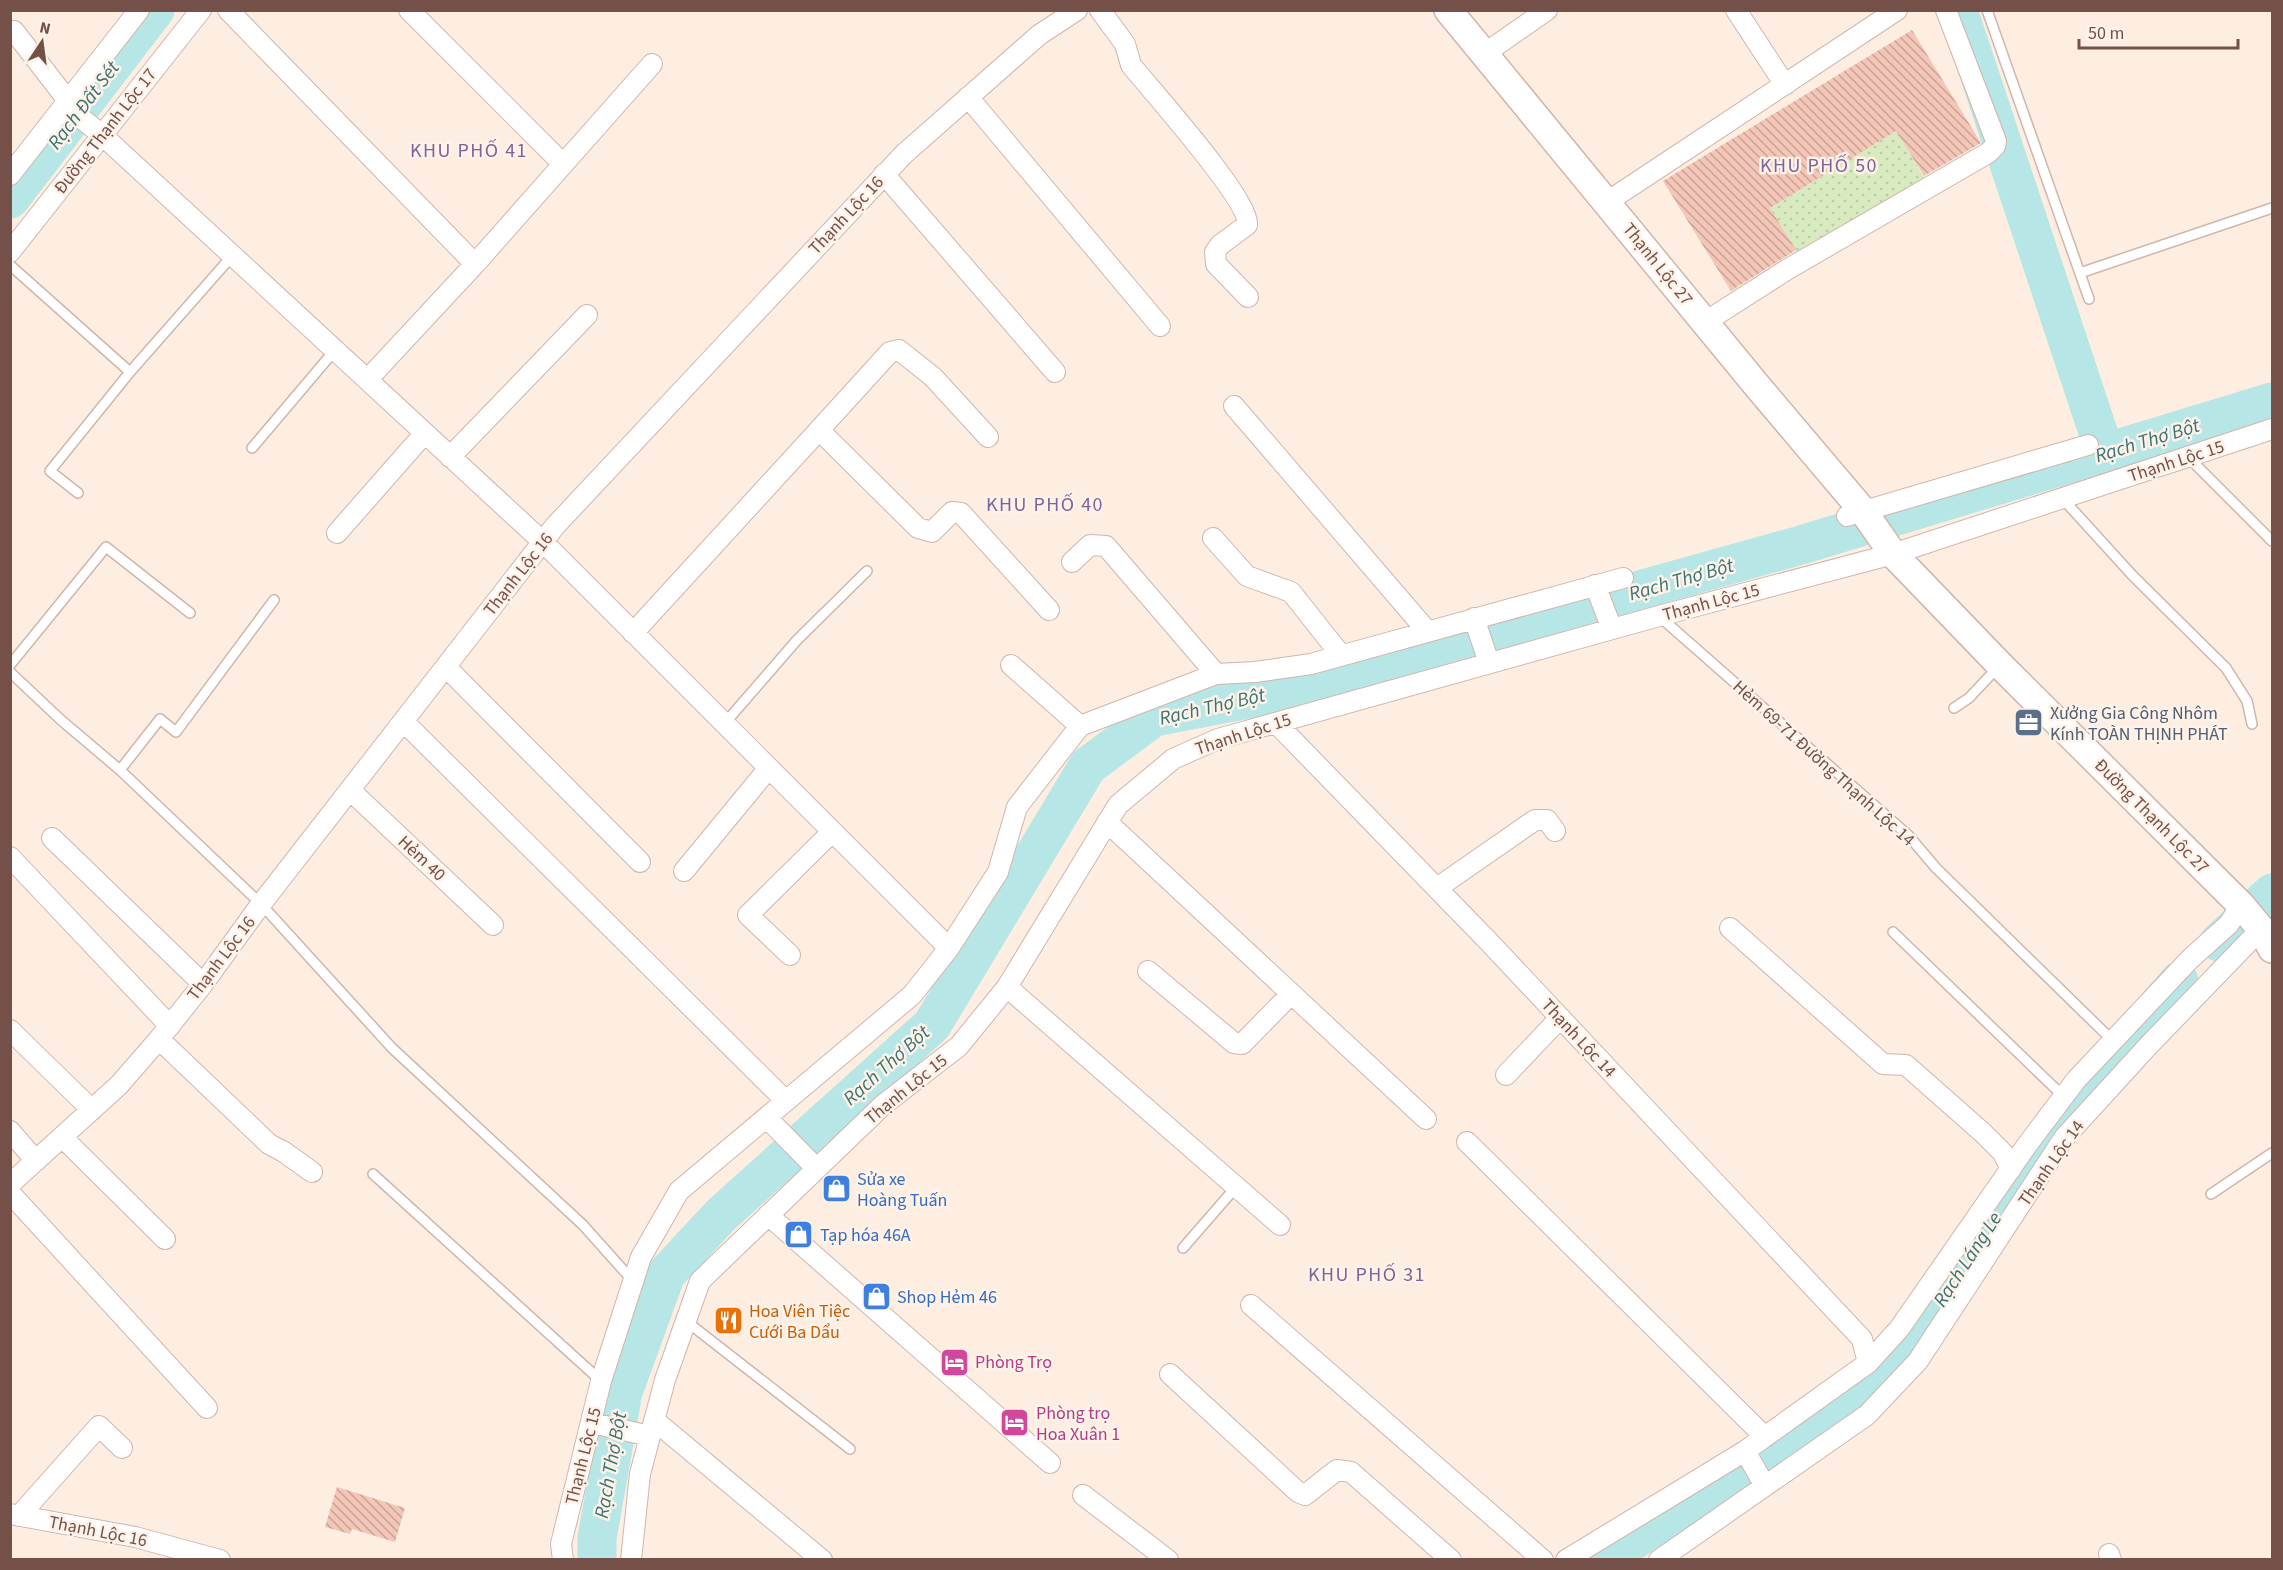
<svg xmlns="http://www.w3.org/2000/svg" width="2283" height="1570" viewBox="0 0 2283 1570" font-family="'Source Sans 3',sans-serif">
<defs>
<pattern id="park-dots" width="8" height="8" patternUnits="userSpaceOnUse" patternTransform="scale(1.5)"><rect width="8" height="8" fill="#d8eac0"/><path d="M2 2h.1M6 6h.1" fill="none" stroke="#bdcaa6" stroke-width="1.8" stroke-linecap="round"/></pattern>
<pattern id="building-back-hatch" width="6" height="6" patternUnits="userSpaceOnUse" patternTransform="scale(1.5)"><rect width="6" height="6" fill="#f3c6b8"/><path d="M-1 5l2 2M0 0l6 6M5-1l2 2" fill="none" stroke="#c9a398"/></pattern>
</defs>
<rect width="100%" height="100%" fill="#fdeee1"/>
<!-- park -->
<path fill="url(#park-dots)" d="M1896 131 1925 179 1799 255 1770 208Z"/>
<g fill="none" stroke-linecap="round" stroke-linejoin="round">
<!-- river -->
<path stroke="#b6e6e5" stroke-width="39" d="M1958 10 2105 453
M10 199 155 10
M2219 942 2272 893
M597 1560V1538L623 1392 666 1274 721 1215 932 1025 1088 766 1154 717 1253 698 1801 545 2272 402
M1603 1560 1862 1393 1918 1334 2056 1124 2179 981"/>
</g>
<!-- building -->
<path fill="url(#building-back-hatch)" d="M1912 30 1981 143 1924 176 1896 131 1770 208 1796 250 1731 291 1663 181Z
M337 1487 405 1508 395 1542 352 1529 350 1534 325 1527Z"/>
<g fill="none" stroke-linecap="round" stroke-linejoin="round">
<defs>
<path id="lane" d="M1987 10 2089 299
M10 265 130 372
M2080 273 2272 208
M252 448 335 350
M2188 457 2272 541
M78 493 50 471 130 372 232 256
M2062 498 2133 576 2226 668 2247 701 2252 724
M1660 617 1908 835 1936 868 2113 1041
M10 665 106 547 190 613
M10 672 61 720 120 770 261 904 392 1048 583 1225 633 1281
M1954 708 1969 698 1998 667
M725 723 797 640 867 571
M120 770 160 719 176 732 274 600
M1893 932 2063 1096
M373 1174 601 1381
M2211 1194 2272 1153
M1183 1248 1236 1187
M686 1321 850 1449"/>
<path id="street" d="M228 10 475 264 652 64
M409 10 563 164
M1100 10 1125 44 1131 65C1151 90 1251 201 1247 225L1220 245 1215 252 1216 264 1248 297
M1736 10 1785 85
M14 31 69 102
M1484 54 1547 10
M968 97 1160 326
M65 105 102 135 543 542 949 948
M884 174 1055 372
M10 175 139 10
M1607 202 1897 10
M10 252 201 10
M1705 322 1788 269 1988 153 1995 146 1996 141 1946 10
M368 379 475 264
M1234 406 1428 632
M819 430 890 352 899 350 933 377 988 437
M450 457 587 315
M1847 516 2088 445
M337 533 424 434
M1213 538 1247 576 1291 592 1341 655
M1072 562 1090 545 1106 546 1216 674
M1595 585 1612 629
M1474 618 1489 663
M633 633 819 430 918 528 932 532 952 512 961 513 1049 610
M1011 665 1080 726
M446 667 640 862
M404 722 786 1101
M1276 723 1490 943 1862 1339 1868 1363 1745 1451 1566 1560
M351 791 493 925
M1107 822 1426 1119
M52 838 203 984
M10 857 170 1026
M684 871 768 769
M1437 888 1535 820H1547L1555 831
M1730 928 1883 1064 1906 1065 1983 1133 2003 1153 2011 1169
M790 955 748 915 832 832
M1148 971 1234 1043 1242 1044 1291 994
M1007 987 1280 1225
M10 1030 92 1110
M159 1039 269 1144 284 1152 312 1172
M1506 1075 1560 1018
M767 1118 816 1168
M10 1131 36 1161
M62 1137 165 1239
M1467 1142 1765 1437
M10 1184 119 1085 159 1039 203 984 261 904 555 526 904 154 1039 35 1077 10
M10 1193 207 1408
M768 1215 1050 1463
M1251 1305 1543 1560
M1868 1363 1899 1329 2027 1145 2076 1080 2190 959 2229 924 2241 905
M1170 1374 1298 1492 1305 1495 1337 1470 1351 1472 1451 1560
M654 1420 822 1560
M592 1423 650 1436
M1745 1451 1765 1486
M1083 1495 1168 1560
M10 1514 135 1537 220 1560
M19 1516 99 1426 122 1448
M2109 1554 2111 1560
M563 1560 561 1544 601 1381 641 1257 679 1191 912 995 949 948 998 872 1017 807 1080 726 1216 674 1255 672 1311 664 1623 578
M631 1560 640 1474 665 1380 700 1281 883 1105 959 1046 1007 987 1118 805 1173 759 1218 739 1659 616 1893 554 2272 429
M1659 1560 1867 1415 1918 1361 2064 1138 2149 1045 2261 929"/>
<path id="secondary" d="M1448 10 1758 387 1863 511 1893 554 2000 665 2241 905 2261 929 2272 949"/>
</defs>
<!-- lane casing -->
<use href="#lane" stroke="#d0b5ab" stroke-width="12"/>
<!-- street casing -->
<use href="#street" stroke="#d0b5ab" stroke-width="22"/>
<!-- secondary casing -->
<use href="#secondary" stroke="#d3b4a8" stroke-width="30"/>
<!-- lane -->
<use href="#lane" stroke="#fff" stroke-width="9"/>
<!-- street -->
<use href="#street" stroke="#fff" stroke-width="20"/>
<!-- secondary -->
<use href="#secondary" stroke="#fff" stroke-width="27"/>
</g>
<!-- icons -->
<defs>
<symbol id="office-square" viewBox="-11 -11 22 22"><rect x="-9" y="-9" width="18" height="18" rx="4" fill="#5c6f8a" stroke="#fff2e8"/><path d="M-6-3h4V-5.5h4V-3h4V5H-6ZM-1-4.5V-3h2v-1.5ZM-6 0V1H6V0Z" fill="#fff"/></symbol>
<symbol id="shop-square" viewBox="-11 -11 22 22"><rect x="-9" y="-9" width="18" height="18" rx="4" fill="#3f7fe0" stroke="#fff2e8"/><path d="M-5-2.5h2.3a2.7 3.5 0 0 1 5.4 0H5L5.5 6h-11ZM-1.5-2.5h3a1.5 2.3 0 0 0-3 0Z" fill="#fff"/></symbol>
<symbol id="restaurant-square" viewBox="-11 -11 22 22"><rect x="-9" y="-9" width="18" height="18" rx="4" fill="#e8710a" stroke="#fff2e8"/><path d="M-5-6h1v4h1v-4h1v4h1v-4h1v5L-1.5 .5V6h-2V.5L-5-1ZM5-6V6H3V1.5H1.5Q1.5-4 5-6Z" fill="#fff"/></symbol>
<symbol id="hotel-square" viewBox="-11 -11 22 22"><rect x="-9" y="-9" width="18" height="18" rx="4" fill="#d1479c" stroke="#fff2e8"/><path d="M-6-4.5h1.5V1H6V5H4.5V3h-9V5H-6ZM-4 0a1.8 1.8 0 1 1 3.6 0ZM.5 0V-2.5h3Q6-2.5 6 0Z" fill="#fff"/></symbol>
</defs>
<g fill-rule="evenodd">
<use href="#office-square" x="2012" y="706" width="33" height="33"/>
<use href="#shop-square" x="820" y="1172" width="33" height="33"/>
<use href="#shop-square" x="782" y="1218" width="33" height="33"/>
<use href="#shop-square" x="860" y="1280" width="33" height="33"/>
<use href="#restaurant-square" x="712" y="1304" width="33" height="33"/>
<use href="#hotel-square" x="938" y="1346" width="33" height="33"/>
<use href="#hotel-square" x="998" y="1406" width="33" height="33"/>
</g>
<g text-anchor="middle" stroke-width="5" stroke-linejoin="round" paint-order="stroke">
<!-- street labels -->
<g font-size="18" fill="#745048" stroke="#fff2e8">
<text transform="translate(105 131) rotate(-52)" y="6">Đường Thạnh Lộc 17</text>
<text transform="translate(846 215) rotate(-47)" y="6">Thạnh Lộc 16</text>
<text transform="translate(1658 264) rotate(51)" y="6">Thạnh Lộc 27</text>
<text transform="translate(2176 461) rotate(-18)" y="6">Thạnh Lộc 15</text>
<text transform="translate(518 574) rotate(-52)" y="6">Thạnh Lộc 16</text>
<text transform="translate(1711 602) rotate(-15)" y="6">Thạnh Lộc 15</text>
<text transform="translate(1243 734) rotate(-18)" y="6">Thạnh Lộc 15</text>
<text transform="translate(1824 763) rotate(42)" y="6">Hẻm 69-71 Đường Thạnh Lộc 14</text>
<text transform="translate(2152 816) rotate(45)" y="6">Đường Thạnh Lộc 27</text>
<text transform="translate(422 858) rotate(43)" y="6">Hẻm 40</text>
<text transform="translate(221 958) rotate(-53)" y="6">Thạnh Lộc 16</text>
<text transform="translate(1579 1038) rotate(47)" y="6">Thạnh Lộc 14</text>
<text transform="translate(906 1089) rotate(-39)" y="6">Thạnh Lộc 15</text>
<text transform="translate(2051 1163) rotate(-55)" y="6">Thạnh Lộc 14</text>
<text transform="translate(583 1456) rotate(-76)" y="6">Thạnh Lộc 15</text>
<text transform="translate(98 1531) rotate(11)" y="6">Thạnh Lộc 16</text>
</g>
<!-- service labels -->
<g font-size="18" fill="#4e5e75" stroke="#fff2e8" text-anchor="start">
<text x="2050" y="719">Xưởng Gia Công Nhôm<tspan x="2050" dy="21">Kính TOÀN THỊNH PHÁT</tspan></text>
</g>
<!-- shop labels -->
<g font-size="18" fill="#366cbe" stroke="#fff2e8" text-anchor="start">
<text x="857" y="1185">Sửa xe<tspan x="857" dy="21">Hoàng Tuấn</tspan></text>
<text x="820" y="1241">Tạp hóa 46A</text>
<text x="897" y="1303">Shop Hẻm 46</text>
</g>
<!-- food labels -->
<g font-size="18" fill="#c56008" stroke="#fff2e8" text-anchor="start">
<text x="749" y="1317">Hoa Viên Tiệc<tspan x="749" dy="21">Cưới Ba Dẩu</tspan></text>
</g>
<!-- hotel labels -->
<g font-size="18" fill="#b23c85" stroke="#fff2e8" text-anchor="start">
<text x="975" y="1368">Phòng Trọ</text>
<text x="1036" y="1419">Phòng trọ<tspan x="1036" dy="21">Hoa Xuân 1</tspan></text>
</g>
<!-- water labels -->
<g font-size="20" font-style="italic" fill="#387474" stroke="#fff2e8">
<text transform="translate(83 105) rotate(-53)" y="7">Rạch Đất Sét</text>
<text transform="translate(2147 440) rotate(-17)" y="7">Rạch Thợ Bột</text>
<text transform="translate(1681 579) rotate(-16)" y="7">Rạch Thợ Bột</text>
<text transform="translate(1212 706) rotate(-13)" y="7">Rạch Thợ Bột</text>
<text transform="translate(886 1065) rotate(-42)" y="7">Rạch Thợ Bột</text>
<text transform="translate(1967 1259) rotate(-57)" y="7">Rạch Láng Le</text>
<text transform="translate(610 1465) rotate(-80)" y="7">Rạch Thợ Bột</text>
</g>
<!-- neighbourhood labels -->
<g font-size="20" letter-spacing="1.5" fill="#7d6398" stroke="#fff2e8">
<text x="469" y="157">KHU PHỐ 41</text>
<text x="1819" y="172">KHU PHỐ 50</text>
<text x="1045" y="511">KHU PHỐ 40</text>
<text x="1367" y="1281">KHU PHỐ 31</text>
</g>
</g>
<!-- border -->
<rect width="2283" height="1570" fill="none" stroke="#745048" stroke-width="24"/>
<!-- north arrow -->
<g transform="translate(42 42) rotate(13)" stroke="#fff2e8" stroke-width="4.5" paint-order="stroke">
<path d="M0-4.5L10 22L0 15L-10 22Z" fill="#745048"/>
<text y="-9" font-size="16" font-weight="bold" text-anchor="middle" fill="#745048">N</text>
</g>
<!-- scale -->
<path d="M2079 39v9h159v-9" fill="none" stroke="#745048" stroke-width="3"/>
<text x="2088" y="39" font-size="18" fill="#745048" stroke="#fff2e8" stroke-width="4.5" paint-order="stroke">50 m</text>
</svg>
